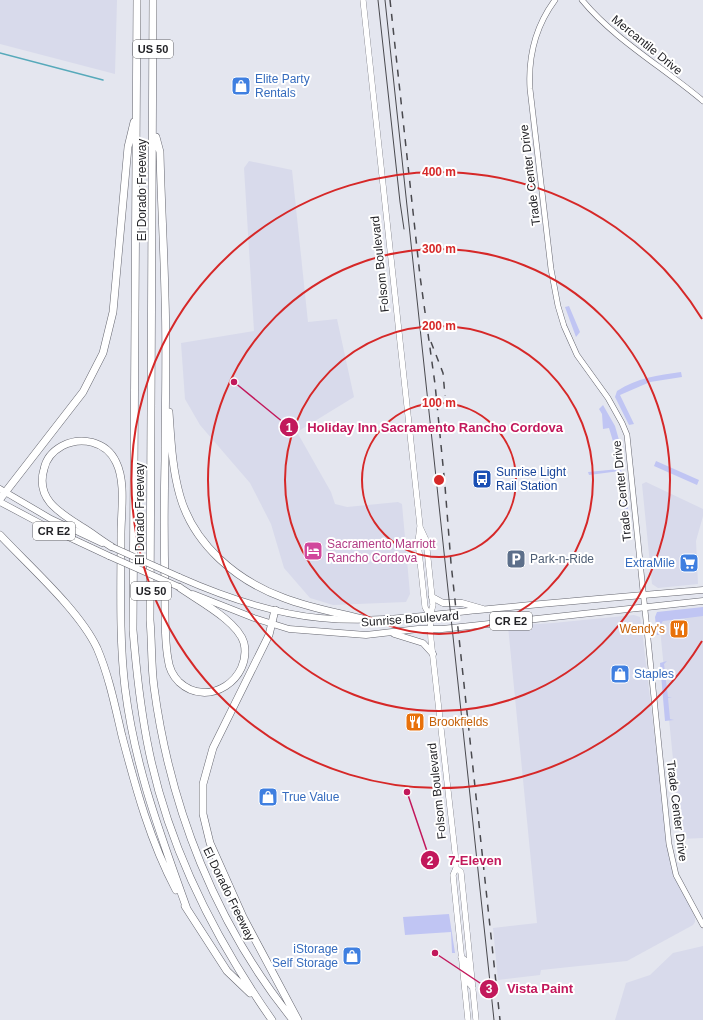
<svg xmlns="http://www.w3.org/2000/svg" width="703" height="1020" viewBox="0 0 703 1020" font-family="Helvetica,sans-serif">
<rect width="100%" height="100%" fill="#e4e6ef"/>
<!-- built -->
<path fill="#d8daeb" d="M0 0H117L115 74 0 44Z
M249 161 292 170 308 322 337 319 354 397 297 432 331 492 335 504 347 507 398 502 402 504 410 594 406 602 333 605 310 598 284 568 271 524 250 483 200 425 185 399 181 343 254 331 244 168Z
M646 482 703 509V516L696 541 698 584 658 588 652 584 642 484Z
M703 609V838L681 839 659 619Z
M634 615 640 617 641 622 667 842 673 871 695 917V922L693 925 627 961 541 970 540 975 498 980 493 928 537 923 508 626 553 623Z
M703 946V1020H615L626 983 650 975 673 953Z"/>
<!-- green -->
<path fill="#c0c5f3" d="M569 306 580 332 576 337 565 307Z
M681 372 682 377 650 382 620 395 634 424 629 425 615 397 617 391C637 378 658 375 681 372Z
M603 405 615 426 621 447 615 448 609 428 603 429 602 414 599 409Z
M656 461 699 480 697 485 654 466Z
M619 469 624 473 631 537H627L620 471 589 475 588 472Z
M703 607V616L663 621 661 624 662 634 657 635 655 617 657 612Z
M667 661 664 664 665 672 670 673H665L668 697 672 698H668L670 719 674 720 665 721 660 663Z
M449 914 455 953H452L451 932 405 935 403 917Z"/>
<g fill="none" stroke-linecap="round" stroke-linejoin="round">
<!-- stream -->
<path stroke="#56a9ba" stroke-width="1.5" d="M0 53 103 80"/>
<defs>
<path id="tertiary" d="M555 0C535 27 528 57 530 89L551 269 558 306 564 326 577 355 608 398 622 423 627 435 669 844 676 875 703 925
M582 0C615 40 663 67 703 101"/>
<path id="secondary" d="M363 0 420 526 418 542 425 607 430 616
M420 527 426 540 432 597 433 605 430 616 431 640 455 852 456 868 453 875 468 1020
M456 868 461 872 476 1020
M461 957 465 960 468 982 473 988"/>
<path id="primary" d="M0 489 51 519 102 543
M0 502 47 527 109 556
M179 577C224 597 271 613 320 618 377 624 433 614 489 609 560 602 632 596 703 590
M193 594 254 618 289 629 366 635 418 629H442L703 601
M432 597 443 603H462L483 609
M394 634 423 643 433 654"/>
<path id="motorway" d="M137 0 133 630C136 667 140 704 147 741 166 842 213 936 272 1020
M153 0 150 620C152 642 151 665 154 687 170 808 216 925 293 1020
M156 137 160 152C161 200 164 248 165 297 167 351 165 406 165 460 164 502 164 545 165 587 165 611 164 636 168 659 169 668 173 676 179 682 208 709 252 679 244 643 238 621 197 600 179 587
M169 412C171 440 172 468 180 496 194 545 237 581 284 598 310 608 339 613 366 620
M0 499 83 392 103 353 113 312 128 147 134 122
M0 535C29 566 79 610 97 648 109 676 115 706 122 736 136 789 150 841 176 890
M112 547C102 541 92 533 82 527 60 513 35 499 44 469 46 459 53 451 62 446 81 436 106 441 116 462 126 482 121 512 121 534 121 585 119 637 125 688 135 768 160 833 187 909
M275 610 269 635 213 748 203 784V814L210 843 243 917 298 1020
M185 906 227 971 250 993"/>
</defs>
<!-- tertiary casing -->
<use href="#tertiary" stroke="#65666f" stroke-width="6"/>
<!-- secondary casing -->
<use href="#secondary" stroke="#65666f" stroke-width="6"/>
<!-- primary casing -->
<use href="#primary" stroke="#65666f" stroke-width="7"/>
<!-- motorway casing -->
<use href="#motorway" stroke="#65666f" stroke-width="8"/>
<!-- tertiary -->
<use href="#tertiary" stroke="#fff" stroke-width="5"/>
<!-- secondary -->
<use href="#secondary" stroke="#fff" stroke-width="5.5"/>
<!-- primary -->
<use href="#primary" stroke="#fff" stroke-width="6"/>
<!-- motorway -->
<use href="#motorway" stroke="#fff" stroke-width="7"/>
<!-- tram -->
<path stroke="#49494e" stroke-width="1" d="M378 0 400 202 404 229
M385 0 494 1020"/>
<!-- rail -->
<path stroke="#49494e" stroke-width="1.5" stroke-dasharray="7 7" stroke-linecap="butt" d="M390 0 420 276 435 384 445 486 451 563 500 1020
M431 342 443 373 445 396"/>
<defs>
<path id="primary-bridge" d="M112 547 179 577
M109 556 179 587"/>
</defs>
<!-- primary-bridge casing -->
<use href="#primary-bridge" stroke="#65666f" stroke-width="7" stroke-linecap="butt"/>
<!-- primary-bridge -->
<use href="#primary-bridge" stroke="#fff" stroke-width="6"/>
</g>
<!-- distance rings -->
<g fill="none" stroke="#d62828" stroke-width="2">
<circle cx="439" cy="480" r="77"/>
<circle cx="439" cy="480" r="154"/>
<circle cx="439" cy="480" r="231"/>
<path d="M702 641A308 308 0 1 1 702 319"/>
</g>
<!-- icons -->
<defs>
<symbol id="shop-square" viewBox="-11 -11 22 22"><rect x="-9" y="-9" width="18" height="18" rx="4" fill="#3f7fe0" stroke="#fff"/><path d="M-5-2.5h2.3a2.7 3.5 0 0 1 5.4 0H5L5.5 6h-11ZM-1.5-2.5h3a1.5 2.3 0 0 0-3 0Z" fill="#fff"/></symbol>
<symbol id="bus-square" viewBox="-11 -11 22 22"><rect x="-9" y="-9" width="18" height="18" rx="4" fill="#1a4fb4" stroke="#fff"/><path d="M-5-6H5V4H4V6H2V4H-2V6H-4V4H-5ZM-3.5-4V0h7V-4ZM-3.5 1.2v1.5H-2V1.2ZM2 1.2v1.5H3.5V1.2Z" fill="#fff"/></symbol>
<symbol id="hotel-square" viewBox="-11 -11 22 22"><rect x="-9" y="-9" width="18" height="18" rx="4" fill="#d1479c" stroke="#fff"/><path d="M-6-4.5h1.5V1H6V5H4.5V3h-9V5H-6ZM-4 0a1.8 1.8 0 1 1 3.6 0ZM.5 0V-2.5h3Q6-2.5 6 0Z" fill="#fff"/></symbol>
<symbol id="parking-square" viewBox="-11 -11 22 22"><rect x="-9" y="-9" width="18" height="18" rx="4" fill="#5c6f8a" stroke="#fff"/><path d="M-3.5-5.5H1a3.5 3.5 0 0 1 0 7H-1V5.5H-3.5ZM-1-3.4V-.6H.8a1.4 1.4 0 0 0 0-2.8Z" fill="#fff"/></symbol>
<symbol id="supermarket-square" viewBox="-11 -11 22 22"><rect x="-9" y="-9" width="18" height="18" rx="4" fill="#3f7fe0" stroke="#fff"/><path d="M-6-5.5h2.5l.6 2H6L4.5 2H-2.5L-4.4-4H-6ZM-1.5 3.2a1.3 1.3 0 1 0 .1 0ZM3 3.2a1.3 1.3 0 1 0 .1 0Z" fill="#fff"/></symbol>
<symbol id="restaurant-square" viewBox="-11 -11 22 22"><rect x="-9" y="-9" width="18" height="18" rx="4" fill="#e8710a" stroke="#fff"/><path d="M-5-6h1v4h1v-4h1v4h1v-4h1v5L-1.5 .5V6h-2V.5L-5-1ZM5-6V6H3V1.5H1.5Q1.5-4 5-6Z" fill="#fff"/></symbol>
</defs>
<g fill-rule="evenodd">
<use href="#shop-square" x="230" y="75" width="22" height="22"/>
<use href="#bus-square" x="471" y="468" width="22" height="22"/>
<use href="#hotel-square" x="302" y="540" width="22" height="22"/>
<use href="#parking-square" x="505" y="548" width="22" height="22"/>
<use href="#supermarket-square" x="678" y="552" width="22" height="22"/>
<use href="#restaurant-square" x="668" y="618" width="22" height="22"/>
<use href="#shop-square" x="609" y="663" width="22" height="22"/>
<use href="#restaurant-square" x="404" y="711" width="22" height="22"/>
<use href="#shop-square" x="257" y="786" width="22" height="22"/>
<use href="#shop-square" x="341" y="945" width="22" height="22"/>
</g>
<g text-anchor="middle" stroke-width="4" stroke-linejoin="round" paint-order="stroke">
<!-- shield labels -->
<g fill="#fff" stroke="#656568" stroke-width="1">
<rect x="133" y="40" width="40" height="18" rx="3"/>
<rect x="33" y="522" width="42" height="18" rx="3"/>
<rect x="131" y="582" width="40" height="18" rx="3"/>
<rect x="490" y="612" width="42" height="18" rx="3"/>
</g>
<g font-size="11" font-weight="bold" fill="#232327">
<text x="153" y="53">US 50</text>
<text x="54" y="535">CR E2</text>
<text x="151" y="595">US 50</text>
<text x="511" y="625">CR E2</text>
</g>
<!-- street labels -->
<g font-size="12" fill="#232327" stroke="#fff">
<text transform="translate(647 45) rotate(39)" y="4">Mercantile Drive</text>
<text transform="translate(530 175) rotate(-97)" y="4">Trade Center Drive</text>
<text transform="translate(142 190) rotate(-90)" y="4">El Dorado Freeway</text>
<text transform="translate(380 264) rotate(-96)" y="4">Folsom Boulevard</text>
<text transform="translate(622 491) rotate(-96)" y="4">Trade Center Drive</text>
<text transform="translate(140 514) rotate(-90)" y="4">El Dorado Freeway</text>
<text transform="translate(410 619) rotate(-4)" y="4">Sunrise Boulevard</text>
<text transform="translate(437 791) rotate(-96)" y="4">Folsom Boulevard</text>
<text transform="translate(677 811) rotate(83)" y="4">Trade Center Drive</text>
<text transform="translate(229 894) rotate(64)" y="4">El Dorado Freeway</text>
</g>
<!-- shop labels -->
<g font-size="12" fill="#366cbe" stroke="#fff" text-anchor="start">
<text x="255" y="83">Elite Party<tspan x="255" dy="14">Rentals</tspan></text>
<text x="675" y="567" text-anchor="end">ExtraMile</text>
<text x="634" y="678">Staples</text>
<text x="282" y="801">True Value</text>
<text x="338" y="953" text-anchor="end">iStorage<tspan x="338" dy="14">Self Storage</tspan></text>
</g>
<!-- transit labels -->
<g font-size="12" fill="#164399" stroke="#fff" text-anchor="start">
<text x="496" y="476">Sunrise Light<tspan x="496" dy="14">Rail Station</tspan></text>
</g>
<!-- hotel labels -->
<g font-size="12" fill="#b23c85" stroke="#fff" text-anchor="start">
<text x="327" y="548">Sacramento Marriott<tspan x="327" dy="14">Rancho Cordova</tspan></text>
</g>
<!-- service labels -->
<g font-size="12" fill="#4e5e75" stroke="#fff" text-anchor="start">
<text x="530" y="563">Park-n-Ride</text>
</g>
<!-- food labels -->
<g font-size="12" fill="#c56008" stroke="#fff" text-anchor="end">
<text x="665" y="633">Wendy's</text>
<text x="429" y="726" text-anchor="start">Brookfields</text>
</g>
</g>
<circle cx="439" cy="480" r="6" fill="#d62828" stroke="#fff" stroke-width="2"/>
<g font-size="12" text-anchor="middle" font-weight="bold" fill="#d62828" stroke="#fff" stroke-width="4" stroke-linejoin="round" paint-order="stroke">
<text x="439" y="176">400 m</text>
<text x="439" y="253">300 m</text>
<text x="439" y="330">200 m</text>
<text x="439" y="407">100 m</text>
</g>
<!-- callouts -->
<path fill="none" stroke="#c2185b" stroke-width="1.5" d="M234 382L289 427M407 792L430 860M435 953L489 989"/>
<g fill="#c2185b" stroke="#fff" stroke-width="1.5">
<circle cx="234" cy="382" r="4"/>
<circle cx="407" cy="792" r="4"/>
<circle cx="435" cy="953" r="4"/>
<circle cx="289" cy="427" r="10"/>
<circle cx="430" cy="860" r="10"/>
<circle cx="489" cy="989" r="10"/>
</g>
<g font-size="12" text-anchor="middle" font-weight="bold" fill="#fff">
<text x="289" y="432">1</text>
<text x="430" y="865">2</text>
<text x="489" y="993">3</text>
</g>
<g font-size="13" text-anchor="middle" font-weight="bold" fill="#c2185b" stroke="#fff" stroke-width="4" stroke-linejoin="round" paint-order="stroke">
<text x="435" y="432">Holiday Inn Sacramento Rancho Cordova</text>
<text x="475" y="865">7-Eleven</text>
<text x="540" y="993">Vista Paint</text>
</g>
</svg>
